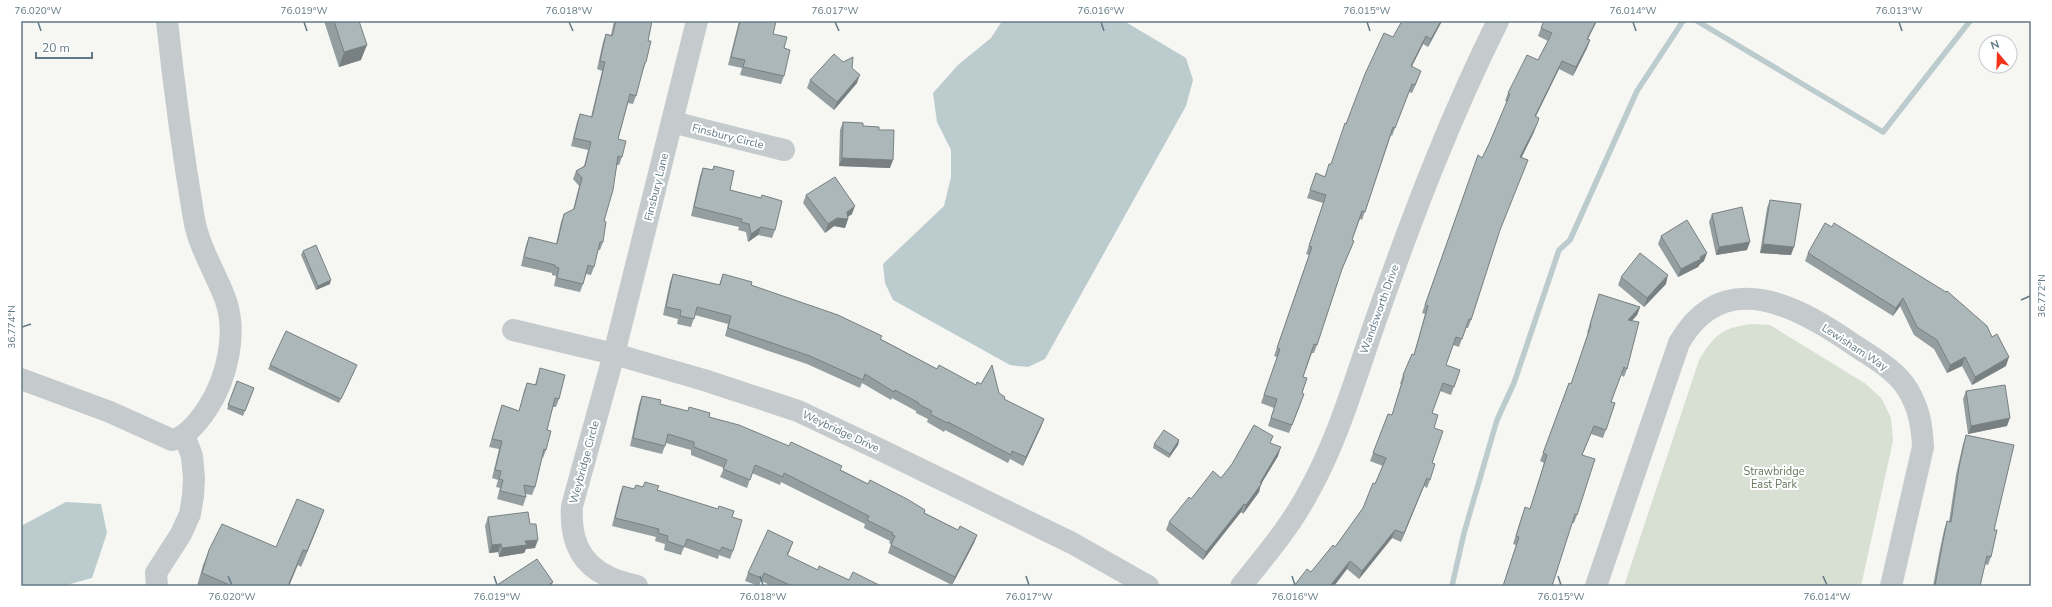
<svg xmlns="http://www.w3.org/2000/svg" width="2052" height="607" viewBox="0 0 2052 607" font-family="'Nunito Sans',sans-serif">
<rect width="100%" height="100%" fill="#f6f6f2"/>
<!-- green -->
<path fill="#d8dfd3" d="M1751 324 1770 325 1866 384 1882 399 1891 418 1893 441 1861 586H1624L1699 360C1714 335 1722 328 1751 324Z"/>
<!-- water -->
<path fill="#bccbce" d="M1002 21H1124L1186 58 1193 80 1186 106 1045 359 1028 367 1010 365 893 300 885 283 883 264 944 206 951 177V150L937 122 933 93 958 65 991 38Z
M66 502 101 504 107 533 92 578 63 586H21V526Z"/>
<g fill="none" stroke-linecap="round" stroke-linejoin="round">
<!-- stream -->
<path stroke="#bccbce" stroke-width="5.5" d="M1697 21 1883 132 1970 21
M1452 586 1464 533 1497 420 1514 383 1559 250 1570 240 1637 91 1683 21"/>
<!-- minor -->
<path stroke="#c5cacc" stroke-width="22" d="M672 122 784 150
M513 330 614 354 704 380 798 411 885 452 1072 543 1148 586
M21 379 110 412 172 440C187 437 199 421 207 409 227 379 238 333 225 298 215 272 199 247 194 219 183 154 174 87 167 21
M157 586 156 573 181 534 190 514 193 496 194 478 192 456 184 435
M637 586C627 583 616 581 607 576 578 562 570 536 572 506L614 354 697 21
M1241 586C1265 556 1289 528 1307 495 1339 439 1357 372 1379 311 1414 212 1451 115 1498 21
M1596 586 1679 343C1724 264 1800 307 1857 347 1875 359 1897 371 1908 390 1919 408 1922 426 1923 447L1891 586"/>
</g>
<!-- wall -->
<path fill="#949da0" d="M324 21H359L361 60 339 67Z
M614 21H652L648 41 646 62 643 70 636 96 633 104 628 103 618 139 622 157 619 165H617L604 221 603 242 600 250H598L594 267 591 275 586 274 583 284 580 292 554 286 556 276 552 275V273L521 266 526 245 529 237 556 244 561 222 564 214 573 210 579 186 573 179 576 171 584 166 588 150 571 146 577 122 580 114 591 117 602 71 597 69 603 42 606 34 611 35Z
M739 21H776L773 34 784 48V76L781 84 740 75 742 68 728 65Z
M1442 21 1428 47 1423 44 1412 66 1418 79 1412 93 1409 92 1392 136 1391 135 1362 220 1360 219 1352 240 1354 241 1340 274 1317 345 1314 353H1312L1303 377 1301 403 1289 433 1268 426 1274 408 1261 403 1277 357 1274 356 1309 255 1306 254 1323 203 1307 198 1316 173 1324 177 1331 164 1346 124 1393 37Z
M1541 28 1588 39 1590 40 1587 48 1573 76 1559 69 1536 116 1534 132 1521 157 1528 160 1498 234 1471 320 1468 328H1466L1459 347 1453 345 1446 365 1460 370 1451 395 1440 391 1432 413 1434 428 1432 463 1430 480 1427 488 1424 486 1401 542 1392 538 1359 579 1347 569 1334 586H1294L1311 572 1335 547 1363 508 1375 484 1383 466 1370 461 1388 414 1392 415 1401 384H1400L1403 375 1414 354 1425 314 1422 313 1478 155 1482 158 1489 144 1507 102 1505 101 1508 93 1538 60 1548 41 1538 36Z
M843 62 852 68 857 83 834 110 807 88 810 80Z
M843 122 879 130 890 168 839 166 840 130Z
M714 166 730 190 761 198 762 195 775 230 772 238 758 235 748 242 746 232 738 230 739 227 691 216 700 176 703 168 712 170Z
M806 195 852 214 847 217 848 219 845 228 834 226 825 233 803 203Z
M1770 200 1791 255 1760 253 1767 208Z
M1712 214 1747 250 1716 255 1709 222Z
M1832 227 2006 366 1972 385 1962 366 1947 373 1934 349 1914 335 1900 306 1893 316 1805 261 1808 253Z
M1661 236 1704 261 1700 264 1698 267 1678 277 1658 244Z
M303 251 330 284 316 290 301 255Z
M673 274 719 285 723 274 751 285 881 339 937 369 976 385 999 393 1004 400 1044 419 1041 427 1023 466 1010 459 1008 463 945 430 944 432 927 422 928 419 916 413V411L892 398 891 400 862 383 860 388 807 364 725 336 728 324 695 315 691 327 677 324 678 319 663 315 670 282Z
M1621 277 1666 284 1644 307 1618 285Z
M1599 294 1640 307 1637 315 1632 321 1627 369 1624 377 1621 375 1611 402 1615 403 1603 438 1591 434 1582 455 1577 515 1574 523H1572L1552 586H1503L1516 545 1513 544 1522 516 1530 509 1544 463 1540 461 1569 383 1571 384 1588 333H1587Z
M270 365 355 370 339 403 268 369Z
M540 368 559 399 556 407H553L547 430 546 450 543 458H542L535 487 532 495 526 494V497L523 506 497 499 500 488 496 487 498 480 492 478 499 449 489 447 502 405 519 411 524 391 527 383 535 385Z
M237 381 254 388 243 416 227 409Z
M1966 391 2007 426 1968 434 1963 399Z
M642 396 660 404 709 417 841 470 958 530 977 535 974 543 952 585 888 553 891 544 889 543 890 541 864 528 865 524 781 482 780 485 752 473 747 488 720 477 724 468 691 455V450L666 443 662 454 630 446 639 404Z
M1966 435 1994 530 1991 557 1988 565 1985 564 1980 586H1933L1939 554 1944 530 1947 521 1949 522 1956 475 1963 444Z
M1179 440 1178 445 1169 458 1153 448 1154 444Z
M1270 443 1278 456 1261 484 1259 492 1243 514 1241 512 1203 560 1166 530 1169 522 1191 499Z
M645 482 657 490 732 517 733 551 730 559 719 555 718 559 684 547 681 555 664 550 665 544 655 541 656 537 612 526 620 494 623 486 634 489 643 487Z
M324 510 318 526 301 567 298 565 289 586H197L203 565 209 550 276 547Z
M488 517 530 524 535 548 526 549 524 553 499 557 498 552 489 553 485 526Z
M790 550 787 556 818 570 849 580 879 586H772L761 581 759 586 745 581 748 573Z"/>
<!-- shaded-wall -->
<path fill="#788082" d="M1441 21H1442L1428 47 1431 39Z
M1596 21H1597L1584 47 1587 39Z
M1426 36 1423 44 1408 74 1411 66Z
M1590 40 1587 48 1573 76 1576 67Z
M367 45 361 60 339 67 344 52Z
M1562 61 1559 69 1532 124 1535 116Z
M1421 71 1418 79 1412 93 1415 85Z
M860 75 857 83 834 110 837 102Z
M1537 124 1534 132 1518 165 1520 157Z
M842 158 893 160 890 168 839 166Z
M855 206 852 214 845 219H848L845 228 834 226 825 233 828 224Z
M761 227 758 235 748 242 751 234Z
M1750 242 1747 250 1716 255 1719 247Z
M1763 244 1794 247 1791 255 1760 253Z
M1707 253 1704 261 1700 264 1698 267 1678 277 1681 269Z
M1668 275 1666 284 1644 307 1647 298Z
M331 280 330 284 316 290 318 286Z
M1903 298 1900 306 1893 316 1896 308Z
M1640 307 1637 315 1625 328 1628 320Z
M1965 357 1962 366 1947 373 1950 365Z
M2009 357 2006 366 1972 385 1975 377Z
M2010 418 2007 426 1968 434 1971 426Z
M1044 419 1041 427 1023 466 1026 457Z
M1179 440 1178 445 1169 458 1170 454Z
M1281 447 1278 456 1261 484 1259 492 1243 514 1246 505Z
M1427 478 1424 486 1401 542 1404 533Z
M1244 504 1241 512 1203 560 1206 552Z
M324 510 318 526 301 567 307 551Z
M1395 530 1392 538 1359 579 1362 571Z
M977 535 974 543 952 585 955 577Z
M538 540 535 548 526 549 524 553 499 557 502 548 525 541Z
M793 542 790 550 784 564 787 555Z
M501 544 498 552 489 553 492 545Z
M303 550 289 586H288Z
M1350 561 1347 569 1334 586H1330Z
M553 582 551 586H547Z"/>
<!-- building -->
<path fill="#acb7ba" stroke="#788082" d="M334 21H359L367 45 344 52Z
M616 21H652L648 41H651L646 62H645L636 96 630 94 618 139 626 141 622 157 618 156 613 190 604 221 606 222 603 242H600L594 267 588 265 583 284 557 278 559 268 555 267V265L524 257 529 237 557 244 564 214 574 209 582 178 576 171 585 166 591 142 574 138 580 114 592 117 605 62 600 61 606 34 612 36Z
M740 21H776L773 34 787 37 784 48 790 50 784 76 743 67 745 60 731 57Z
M1402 21H1441L1431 39 1426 36 1411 66 1421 71 1415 85 1412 84 1395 128 1393 127 1365 212 1362 211 1352 240 1354 241 1342 269 1317 345 1314 344 1303 377 1307 378 1302 393 1304 394 1292 425 1271 418 1277 399 1264 395 1280 349 1277 348 1312 247 1309 246 1326 195 1310 190 1316 173 1325 177 1329 164H1331L1345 123 1346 124 1365 74 1384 33 1393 37Z
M1544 21H1596L1587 39 1590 40 1576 67 1562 61 1535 116 1539 118 1537 124 1520 157 1528 160 1500 230 1471 320 1469 319 1462 339 1456 337 1446 365 1460 370 1454 387 1443 383 1432 413 1438 415 1434 428 1443 431 1432 463 1435 464 1430 480 1427 478 1404 533 1395 530 1362 571 1350 561 1330 586H1294L1307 569 1311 572 1333 545 1335 547 1363 508 1373 483 1375 484 1386 458 1373 453 1388 414 1392 415 1404 376 1403 375 1412 354 1414 355 1428 306 1425 305 1478 155 1482 158 1489 144 1510 94 1508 93 1527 55 1538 60 1552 33 1541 28Z
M834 54 843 62 853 57 852 68 860 75 837 102 810 80Z
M843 122 863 123V126L879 127V130H894L893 160 842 158Z
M714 166 734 171 730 190 761 198 762 195 782 201 775 230 761 227 751 234 749 224 741 222 742 219 694 207 703 168 713 170Z
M835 177 855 206 847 212 848 219 837 218 828 224 806 195Z
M1770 200 1801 204 1794 247 1763 244Z
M1742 207 1750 242 1719 247 1712 214Z
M1687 220 1707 253 1700 257 1701 259 1681 269 1661 236Z
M1825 223 1832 227 1834 223 1946 292 1947 291 1987 326 1992 337 1997 334 2009 357 1975 377 1965 357 1950 365 1937 340 1917 327 1903 298 1896 308 1808 253Z
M316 245 331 280 318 286 303 251Z
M1640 253 1668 275 1647 298 1621 277Z
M673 274 720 285 723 274 752 282 751 285 838 315 882 336 880 339 937 369 939 365 976 385 977 382 981 384 992 365 999 393 1005 397 1004 399 1044 419 1026 457 1012 451 1011 455 948 422 947 423 930 414 932 411 918 404 919 403 895 390 894 392 865 374 863 380 810 356 728 328 731 316 697 307 694 319 680 316 681 310 666 307Z
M1599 294 1640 307 1628 320 1639 322 1627 369 1624 367 1611 402 1615 403 1606 430 1594 426 1582 455 1595 459 1577 515 1575 514 1552 586H1503L1519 537 1516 536 1525 507 1530 509 1547 455 1543 453 1569 383 1571 384 1591 325H1590Z
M286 331 357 365 341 399 270 365Z
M540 368 565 375 559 399 555 398 547 430 551 431 546 450 544 449 535 487 524 485 526 497 500 491 503 480 499 479 501 471 495 470 502 441 492 439 502 405 519 411 527 383 536 385Z
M237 381 254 388 245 411 228 405Z
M2005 385 2010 418 1971 426 1966 391Z
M642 396 661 400 660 404 688 411 689 407 710 413 709 417 739 425 789 446 791 442 842 466 840 470 868 484 870 480 907 499 925 510 924 513 958 530 960 526 977 535 955 577 891 545 895 536 892 535 893 533 867 520 869 516 855 509 784 473 783 477 755 465 750 480 723 469 727 460 694 447V442L668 434 665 446 633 438Z
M1254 425 1273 436 1270 443 1281 447 1260 483H1262L1246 505 1244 504 1206 552 1169 522 1189 497 1191 499 1213 471 1221 478 1232 464Z
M1164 430 1179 440 1170 454 1154 444Z
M1966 435 2014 445 1994 530H1997L1991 557 1987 556 1980 586H1935L1942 546 1947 521 1951 522 1959 467Z
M645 482 659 486 657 490 718 509 719 506 734 511 732 517 742 520 733 551 722 547 720 551 687 539 684 547 667 541 668 536 658 533 659 529 615 518 623 486 634 489 636 485 643 487Z
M297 499 324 510 307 551 303 550 288 586H232L202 573 209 550 222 524 276 547Z
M528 512 530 524H536L538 540 525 541 527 545 502 548 501 544 492 545 488 517Z
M768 530 793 542 787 555 818 570 819 566 849 580 853 572 879 585V586H792L764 573 762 578 748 573Z
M537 559 553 582 547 586H498L497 585Z"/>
<!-- ticks -->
<path fill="none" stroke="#637a86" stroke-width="1.5" d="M38 22 41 31M304 22 307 31M569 22 573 31M835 22 839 31M1101 22 1104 31M1367 22 1370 31M1633 22 1636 31M1899 22 1902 31M2021 300 2030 296M22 327 31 324M228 576 232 585M494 576 497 585M760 576 763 585M1026 576 1029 585M1292 576 1295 585M1558 576 1561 585M1823 576 1827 585"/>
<g text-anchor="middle" stroke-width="4" stroke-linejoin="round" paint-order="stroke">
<!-- street labels -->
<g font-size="11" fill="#637a86" stroke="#fff">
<text transform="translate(728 136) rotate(14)" y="4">Finsbury Circle</text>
<text transform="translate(656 187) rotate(-76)" y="4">Finsbury Lane</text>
<text transform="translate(1379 309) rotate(-70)" y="4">Wandsworth Drive</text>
<text transform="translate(1855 347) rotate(33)" y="4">Lewisham Way</text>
<text transform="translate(841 431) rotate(25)" y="4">Weybridge Drive</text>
<text transform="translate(584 462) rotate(-75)" y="4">Weybridge Circle</text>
</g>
<!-- park labels -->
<g font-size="11" fill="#66785e" stroke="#fff">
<text x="1774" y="475">Strawbridge<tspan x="1774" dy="13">East Park</tspan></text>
</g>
</g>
<!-- border -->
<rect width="2052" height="607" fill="none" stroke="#ffffff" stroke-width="44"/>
<!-- north arrow -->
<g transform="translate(1998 54) rotate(341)"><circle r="19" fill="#ffffff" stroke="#c1cacf"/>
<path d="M0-3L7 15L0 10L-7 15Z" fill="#f13418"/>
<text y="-6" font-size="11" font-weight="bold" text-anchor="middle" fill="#637a86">N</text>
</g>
<!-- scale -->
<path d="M36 52v6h56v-6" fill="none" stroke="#637a86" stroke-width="2"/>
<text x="42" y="52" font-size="12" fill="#637a86" stroke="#ffffff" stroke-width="3" paint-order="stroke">20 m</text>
<rect x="22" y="22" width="2008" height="563" fill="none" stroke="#637a86" stroke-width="1.5"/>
<g font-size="10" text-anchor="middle" fill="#637a86">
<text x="38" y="14">76.020°W</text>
<text x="304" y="14">76.019°W</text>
<text x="569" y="14">76.018°W</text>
<text x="835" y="14">76.017°W</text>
<text x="1101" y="14">76.016°W</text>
<text x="1367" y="14">76.015°W</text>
<text x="1633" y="14">76.014°W</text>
<text x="1899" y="14">76.013°W</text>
<text transform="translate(2041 296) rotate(-90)" y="4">36.772°N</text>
<text transform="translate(11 327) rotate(-90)" y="4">36.774°N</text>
<text x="232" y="600">76.020°W</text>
<text x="497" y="600">76.019°W</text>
<text x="763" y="600">76.018°W</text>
<text x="1029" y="600">76.017°W</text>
<text x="1295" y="600">76.016°W</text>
<text x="1561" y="600">76.015°W</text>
<text x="1827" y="600">76.014°W</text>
</g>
</svg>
